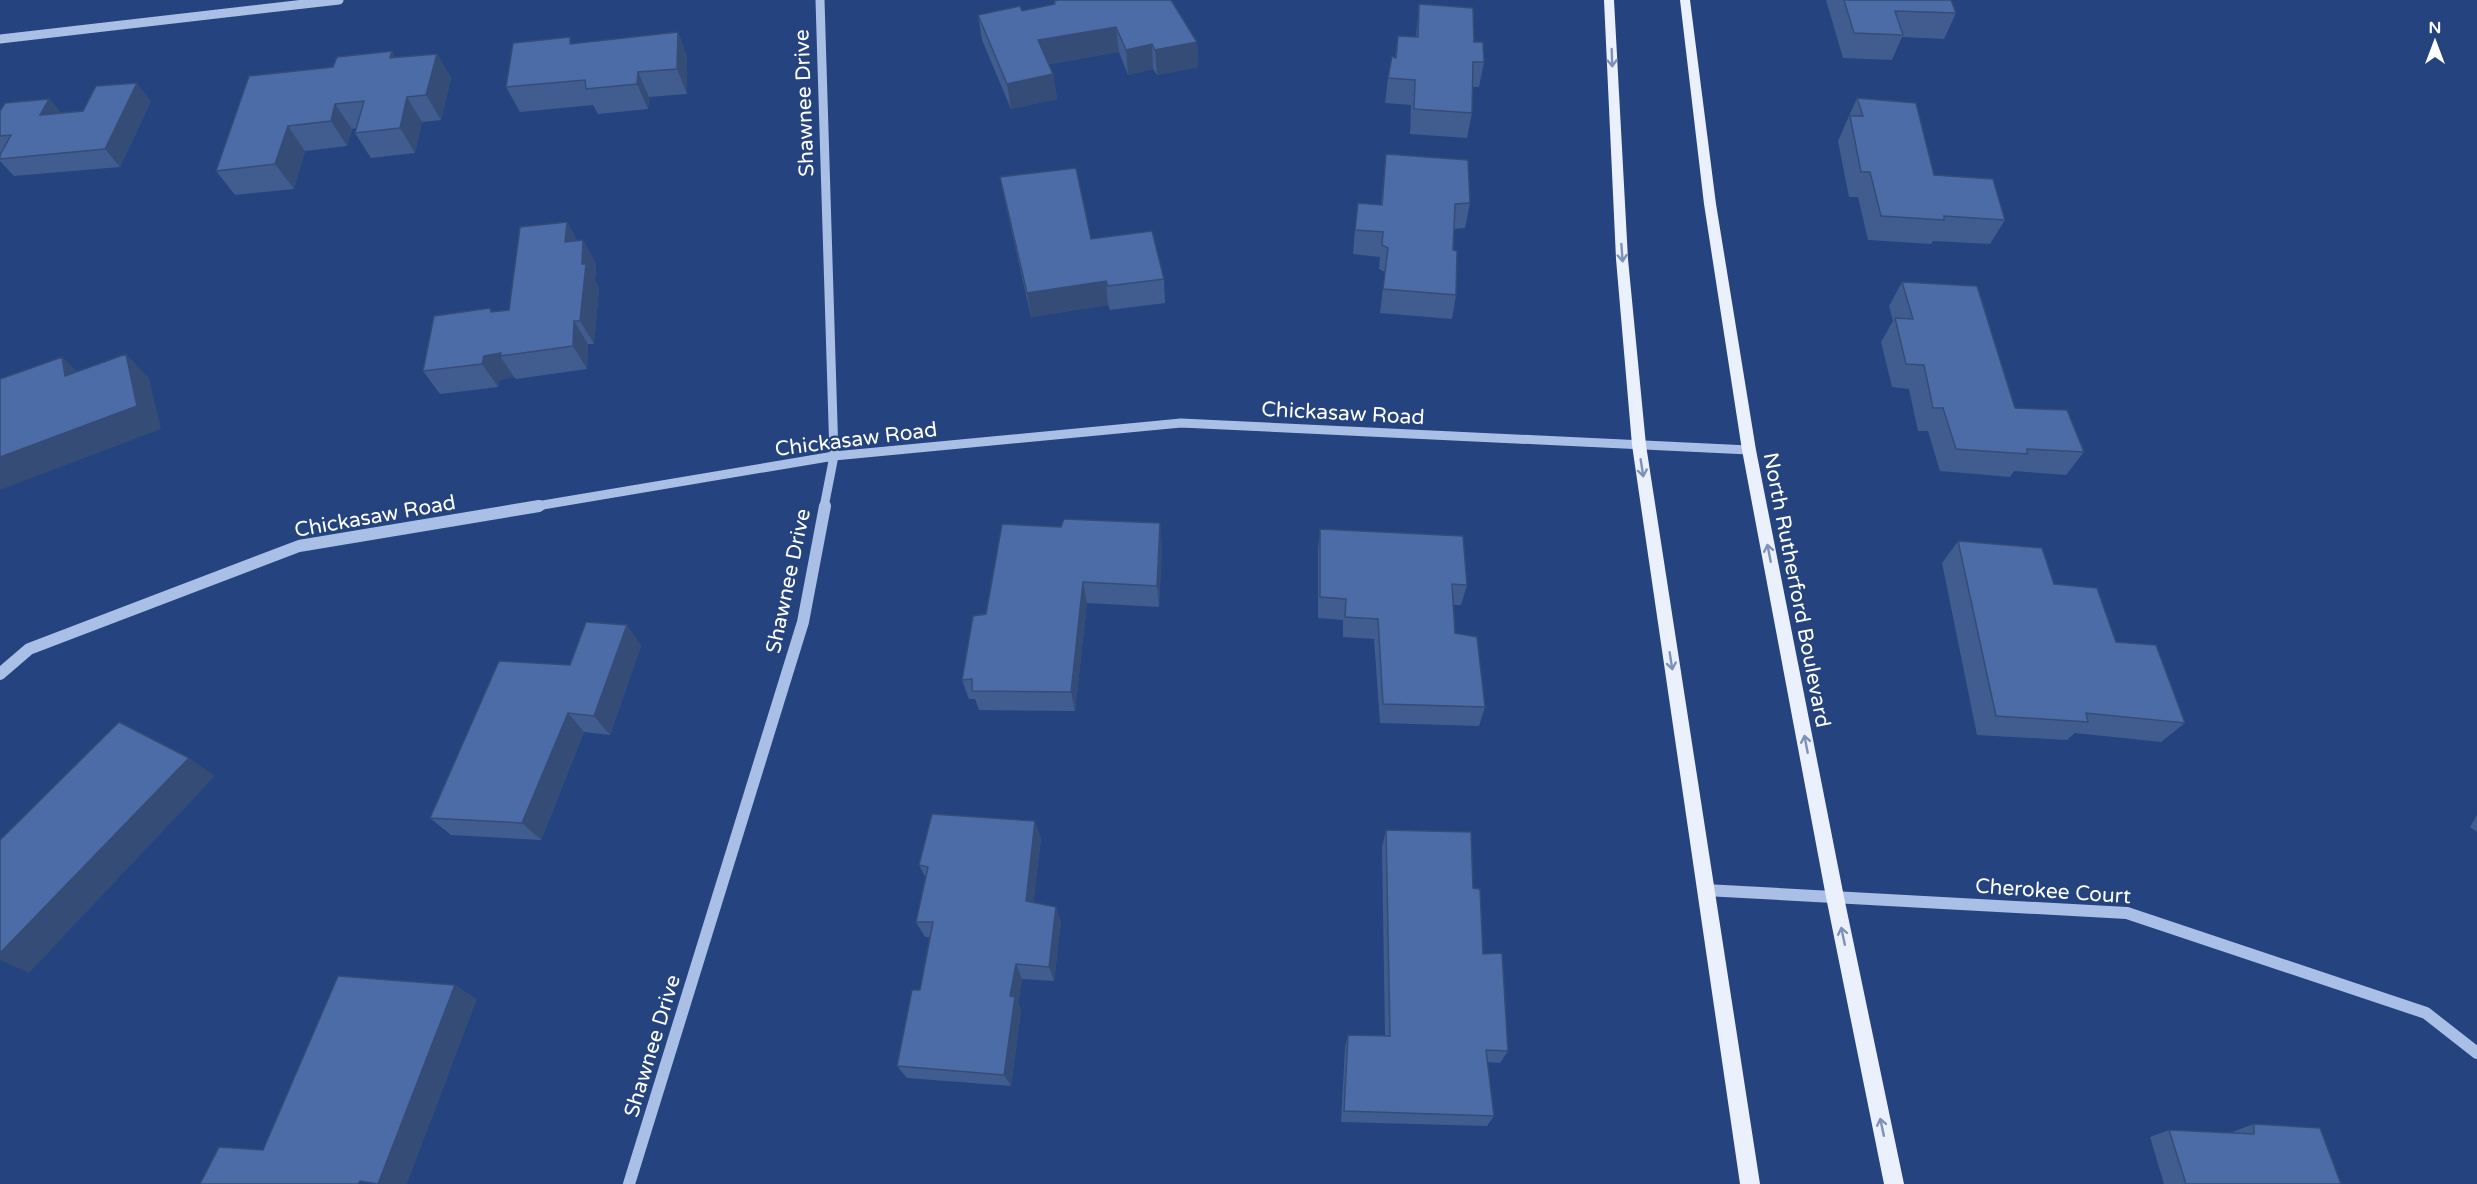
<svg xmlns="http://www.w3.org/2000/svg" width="2477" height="1184" viewBox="0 0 2477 1184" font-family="'Varela Round',sans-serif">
<rect width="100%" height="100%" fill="#24437f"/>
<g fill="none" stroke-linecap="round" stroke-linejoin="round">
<!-- minor-far1 -->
<path stroke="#a9bfe6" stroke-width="9" d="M820 0 834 456 824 507
M0 39 339 0
M531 507 834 456 1181 423 1749 450"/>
<!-- minor -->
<path stroke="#a9bfe6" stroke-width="12" d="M0 674 29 649 299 546 539 506
M1705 890 2127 913 2426 1013 2477 1053
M629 1184 803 622 825 506"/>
<!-- major -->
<path fill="#ebf0fd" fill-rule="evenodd" d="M1604 0H1614L1628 259 1646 445 1760 1184H1740L1632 445 1616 259Z
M1680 0H1690L1716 204 1756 450 1844 897 1904 1184H1884L1826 897 1742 450 1704 204Z"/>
</g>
<!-- wall -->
<path fill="#415d90" d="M1826 0H1951L1956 13 1944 39 1902 37 1892 60 1843 58Z
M1419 4 1474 42 1484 62 1479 87H1472V113L1467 138 1410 134 1411 105 1385 103 1388 78 1395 57 1398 36 1416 37Z
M1022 11 1197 42 1198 67 1157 75 1153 69 1128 75 1119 52 1049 64 1053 74 1057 99 1011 109 982 40 978 15Z
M678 32 687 57V94L649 97 648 109 598 114 593 105 520 112 506 87 573 44Z
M437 54 451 78 441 120 422 122 415 153 371 158 355 133 356 128 352 129 347 146 305 151 294 189 235 195 216 171 333 67 395 57Z
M1857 98 1934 175 2005 220 1990 244 1933 241 1931 244 1868 240 1858 197H1849L1838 141Z
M49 99 61 113 83 111 151 101 120 167 14 176 0 161 1 154 0 153V111Z
M1386 154 1470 203 1465 228 1454 229 1453 250 1456 295 1452 319 1380 313 1385 272 1379 269 1380 257 1353 254 1355 230 1381 205Z
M1000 177 1091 239 1164 279 1165 303 1110 310 1108 305 1031 317 1005 202Z
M567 222 577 241 583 240 596 264 595 281 599 288 594 344H588L587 369 516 379 514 377 500 380 498 387 440 394 423 371 490 308 492 312 509 310Z
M1902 282 2015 408 2084 452 2066 475 2014 471 2010 477 1940 471 1928 431H1918L1909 389 1892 387 1881 342 1893 321 1889 306Z
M1320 529 1467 585 1461 605H1453L1455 633 1485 707 1479 726 1380 723 1374 639 1343 637V620L1318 618V550Z
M1958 541 2054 584 2116 642 2185 723 2161 742 2075 733 2067 740 1977 735 1942 563Z
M1162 545 1159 607 1087 603 1075 711 979 710 975 699H969L962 680 986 614Z
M627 625 641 646 610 735 584 732 541 840 451 835 430 818 570 665Z
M2477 815V832L2470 827Z
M1386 830 1473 888 1483 954 1508 1051 1500 1063 1487 1062 1494 1116 1487 1126 1341 1122 1345 1047 1348 1035H1385L1382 847Z
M1041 838 1033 903 1056 907 1061 922 1054 981 1022 979 1018 1003 1021 1011 1011 1086 907 1078 897 1066 920 990 930 937H925L916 922 926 878 919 865Z
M2254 1124 2341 1184H2164L2150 1137 2169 1130 2232 1133V1132Z"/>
<!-- shaded-wall -->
<path fill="#354c76" d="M1116 27 1119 52 1041 65 1038 40Z
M678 32 687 57V94L677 69Z
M1197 42 1198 67 1157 75 1155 50Z
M1152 44 1153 69 1128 75 1126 50Z
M392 51 407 76 390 58Z
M437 54 451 78 441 120 426 95Z
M638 72 649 97 648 109 637 84Z
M1053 74 1057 99 1011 109 1007 84Z
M137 83 151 101 120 167 105 149Z
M407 97 422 122 415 153 400 128Z
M49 99 64 116 40 115Z
M335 104 352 129 347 146 331 121Z
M288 126 305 151 294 189 275 164Z
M567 222 580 246 565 242Z
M583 240 596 264 595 281 599 288 594 344 580 321Z
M1106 281 1108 305 1031 317 1027 293Z
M574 321 588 344 587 369 573 346Z
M501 353 500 356 514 377 500 380 498 387 482 364 484 356Z
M126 354 149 378 161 429 0 490V457Z
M62 357 87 381 65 376Z
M1160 523 1162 545 1159 607 1157 586Z
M1083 582 1087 603 1075 711 1071 692Z
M627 625 641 646 610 735 594 716Z
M568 713 584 732 541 840 522 823Z
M189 758 215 776 29 973 0 960V953Z
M1035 821 1041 838 1032 916 1026 901Z
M1056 907 1061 922 1054 981 1049 967Z
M1016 964 1022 979 1018 1003 1021 1011 1011 1086 1004 1075 1010 996Z
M455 985 477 999 407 1184H378Z"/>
<!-- building -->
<path fill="#4c6ca8" stroke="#354c76" stroke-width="1.5" d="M1058 0H1171L1197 42 1155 50 1152 44 1126 50 1116 27 1038 40 1053 74 1007 84 978 15 1020 6 1022 11 1055 4 1054 1Z
M1844 0H1951L1956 13 1895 11 1903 35 1854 33Z
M1419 4 1473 8 1474 42H1483L1484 62H1473L1472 113 1414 109 1415 80 1388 78 1392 56 1396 58 1398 36 1418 37Z
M678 32 677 69 638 72 637 84 586 89 585 80 506 87 513 43 570 37V44Z
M392 51 390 58 437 54 426 95 407 97 400 128 355 133 364 101 335 104 331 121 288 126 275 164 216 171 249 76 333 67 337 57Z
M137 83 105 149 0 159V155L11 135 0 136V111L5 103 49 99 40 115 83 111 96 86Z
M1857 98 1916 103 1934 175 1993 179 2005 220 1944 216V220L1881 216 1870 172H1861L1850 116H1863Z
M1386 154 1468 160 1470 203 1455 204 1453 250 1457 251 1456 295 1383 289 1388 248 1382 245 1383 232 1355 230 1358 203 1382 205Z
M1076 168 1091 239 1152 231 1164 279 1108 286 1106 281 1027 293 1000 177Z
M567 222 565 242 583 240 582 264H586L580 321H574L573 346 500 356 501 353 484 356 482 364 423 371 434 316 490 308 491 312 509 310 520 227Z
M1902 282 1977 286 2015 408 2067 410 2084 452 2027 449V454L1956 449 1943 408H1933L1924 365 1906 364 1895 318 1913 319Z
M126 354 137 406 0 457V379L62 357 65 376Z
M1064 519 1160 523 1157 586 1083 582 1071 692 972 691V679L962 680 973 616 986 614 1002 524 1061 527Z
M1320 529 1463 536 1467 585 1452 584 1455 633 1477 637 1485 707 1383 704 1378 619 1345 617 1346 599 1320 597Z
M1958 541 2042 548 2054 584 2097 588 2116 642 2156 645 2185 723 2086 713 2088 722 1996 716Z
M586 622 627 625 594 716 568 713 522 823 430 818 499 661 570 665Z
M119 722 189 758 0 953V840Z
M932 814 1035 821 1026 901 1056 907 1049 967 1016 964 1010 996 1015 997 1004 1075 897 1066 912 990H920L933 922H916L928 867 919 865Z
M1386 830 1471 832 1473 888 1480 889 1483 954 1502 953 1508 1051 1486 1050 1494 1116 1344 1111 1348 1035 1390 1036Z
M338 976 455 985 378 1184 360 1181 358 1184H200L219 1147 263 1150Z
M2254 1124 2320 1128 2341 1184H2186L2169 1130 2254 1134Z"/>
<!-- one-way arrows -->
<defs><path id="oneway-shaft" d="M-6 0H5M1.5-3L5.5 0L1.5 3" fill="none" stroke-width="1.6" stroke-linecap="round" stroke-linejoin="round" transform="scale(1.5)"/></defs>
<g stroke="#7e91b8">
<use href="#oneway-shaft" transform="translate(1612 58) rotate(88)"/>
<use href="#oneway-shaft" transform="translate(1622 253) rotate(86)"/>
<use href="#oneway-shaft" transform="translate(1642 468) rotate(81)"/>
<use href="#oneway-shaft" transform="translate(1769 553) rotate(-101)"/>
<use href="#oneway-shaft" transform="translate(1671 661) rotate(81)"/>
<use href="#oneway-shaft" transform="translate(1806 744) rotate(-101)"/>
<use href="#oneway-shaft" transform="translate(1843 936) rotate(-102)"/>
<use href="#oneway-shaft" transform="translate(1882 1127) rotate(-102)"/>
</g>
<g text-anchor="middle" stroke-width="4.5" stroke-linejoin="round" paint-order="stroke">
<!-- street labels -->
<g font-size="21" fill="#fff" stroke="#24437f">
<text transform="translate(804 103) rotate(-92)" y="7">Shawnee Drive</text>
<text transform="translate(1343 413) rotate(3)" y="7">Chickasaw Road</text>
<text transform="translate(856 439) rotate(-7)" y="7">Chickasaw Road</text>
<text transform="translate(375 516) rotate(-10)" y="7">Chickasaw Road</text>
<text transform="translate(788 581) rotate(-78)" y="7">Shawnee Drive</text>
<text transform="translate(1797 590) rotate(79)" y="7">North Rutherford Boulevard</text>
<text transform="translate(2053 891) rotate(4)" y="7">Cherokee Court</text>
<text transform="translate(652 1046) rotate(-73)" y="7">Shawnee Drive</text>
</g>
</g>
<!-- north arrow -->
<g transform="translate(2435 42)" stroke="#24437f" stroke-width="4.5" paint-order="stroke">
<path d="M0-4.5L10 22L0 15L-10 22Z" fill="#ffffff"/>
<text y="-9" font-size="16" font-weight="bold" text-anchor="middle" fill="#ffffff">N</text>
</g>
</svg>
